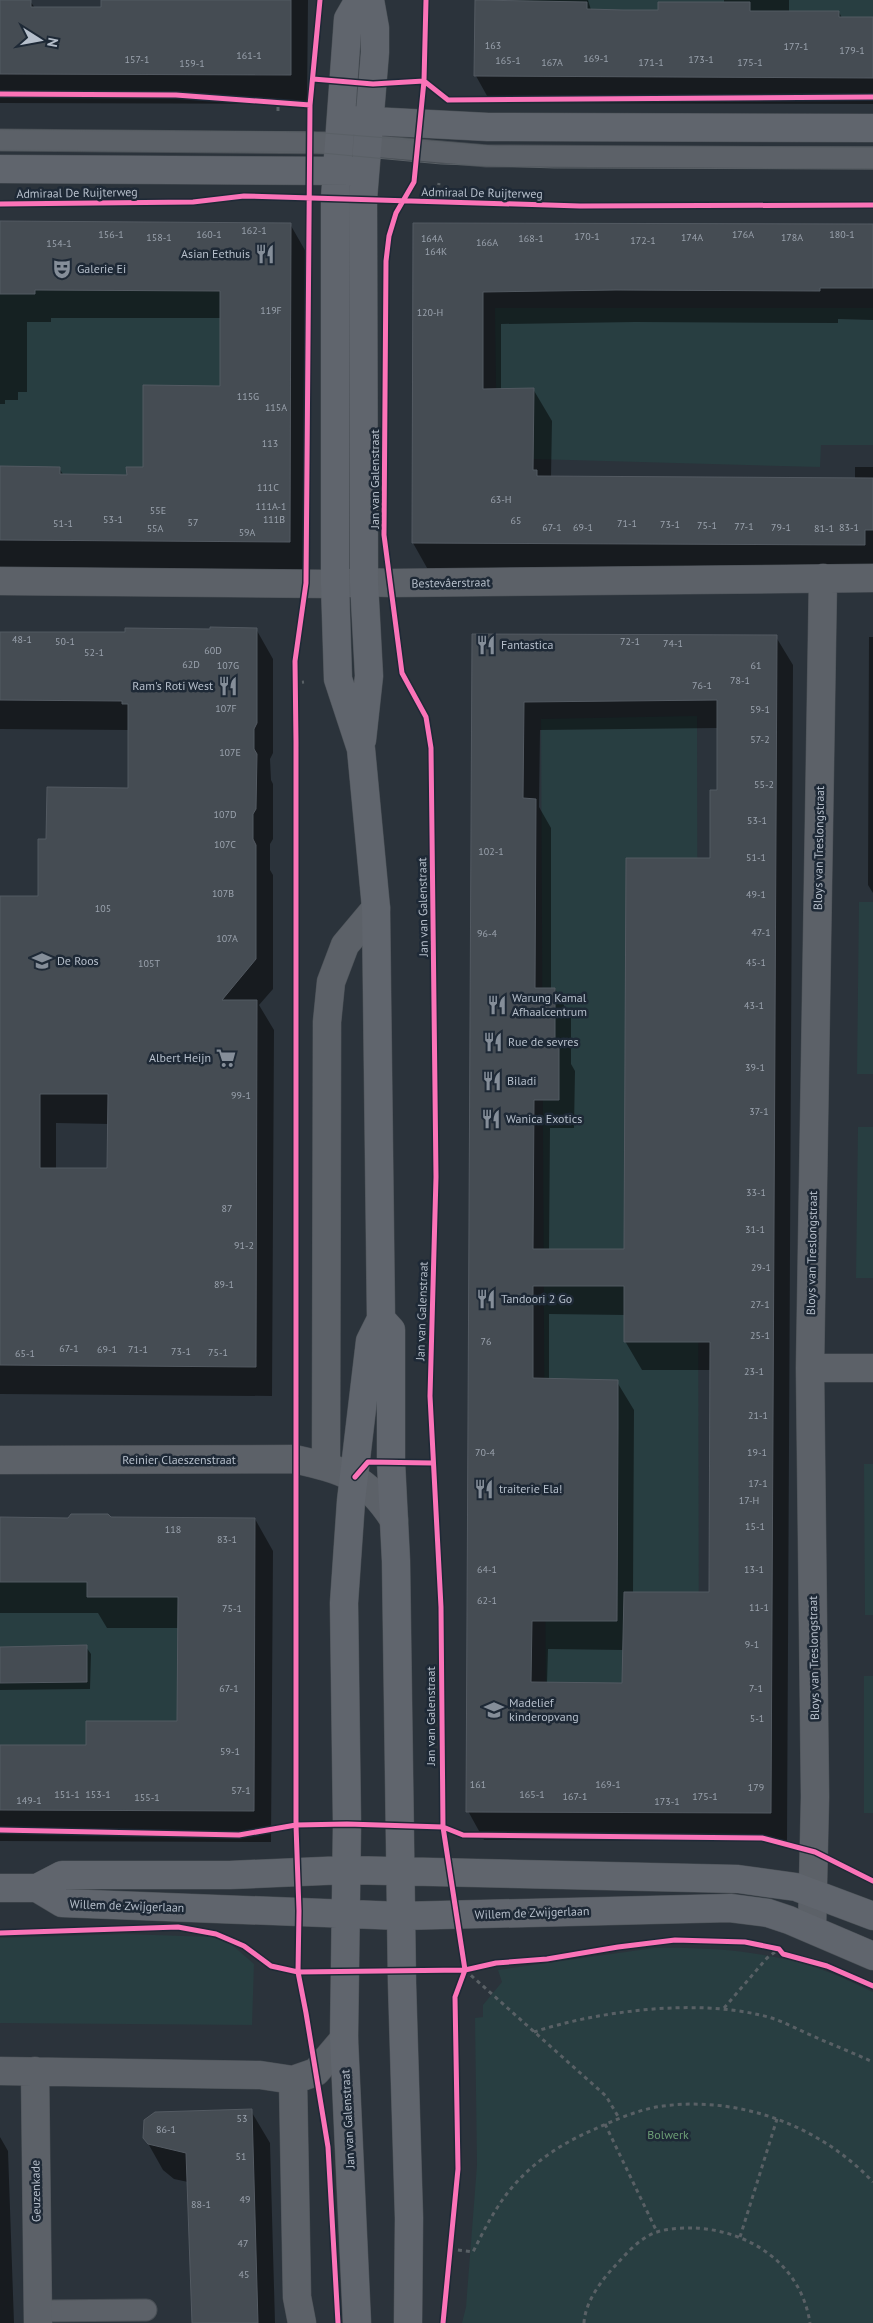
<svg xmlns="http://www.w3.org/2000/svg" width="873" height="2323" viewBox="0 0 873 2323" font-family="'PT Sans',sans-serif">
<rect width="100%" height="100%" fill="#2b333b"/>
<!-- green -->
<path fill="#283e41" d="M486 0H873V39L482 42Z
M223 265 219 492 0 491V267Z
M495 308H873V445H821L820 467 497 458Z
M697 716 699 1732 546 1733 541 719Z
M859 902H873V1074H857Z
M858 1127H873V1278H856Z
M864 1464H873V1615H865Z
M0 1564 216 1574 228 1767 0 1764Z
M864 1676H873V1813H864Z
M126 1934 213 1937 231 1944 254 1964 252 2025 0 2023V1938Z
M654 1948C708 1947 765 1951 817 1968 836 1974 855 1984 873 1992V2323H462L466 2307 477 2165 475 2018 483 2017V2005L502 1982 498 1970Z"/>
<!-- shadow -->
<path fill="#0007" fill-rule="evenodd" d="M214 0H308L307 104 0 103V1H30L35 8 103 9Z
M476 0H588L591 10 659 11 724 3V0H789V12H839L842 18 873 19V104L491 103 476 76Z
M0 222 290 224 306 252 305 570 0 568V467L59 468 64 476H128L144 468 221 387 222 318H51V322H27V392H18V400H5V404H0Z
M414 224 873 226V320L838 319V323L635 322 501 324V390L533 389 552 421 551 477 855 479V467H873V576L431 575 413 543Z
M256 629 273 659V753L270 759 271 780 273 784V839L270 844V870L273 875V989L259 1005 274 1030 272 1396 0 1394V897L39 898 47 840 129 789V730L0 729V633L126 634ZM56 1123 109 1124V1170L56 1169Z
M473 636 776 637 793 665 787 1841 484 1840 468 1811ZM718 728 719 791 711 860 625 1251 549 1250 550 1128H574L575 1071 571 1064V1018L555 989H551V828L539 807 540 730ZM549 1314 625 1315V1341L642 1370H711L710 1594 633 1593 634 1410 617 1382 549 1380ZM548 1649 624 1650 623 1684 547 1683Z
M869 637H873V893L868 885Z
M0 1519H255L273 1551 271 1842 0 1841V1746H87L178 1722 179 1628H107L98 1613H0Z
M86 1647 91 1654 90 1689 0 1690V1648Z
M251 2111 270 2143 275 2323H193L188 2182 174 2179 163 2170 145 2138Z
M0 2137 8 2151 14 2323H0Z"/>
<!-- building -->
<path fill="#454c53" stroke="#535a62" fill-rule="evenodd" d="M0 0H31V7H101V0H291V75L0 74Z
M475 0 587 2V9L623 10H658V2H750V11H839V17H873V78L474 76Z
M0 221 291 223 290 542 0 540V466L60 467V474L127 475 126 467H143V385L220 386V291L35 290V294H0Z
M413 223 873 224V288H820V291L616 290 483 292V389L534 388 533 470H537V476L873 478V530H865V545L412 543Z
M210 627 257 628V723L254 729V749L257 754 256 809 253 814V839L256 845V959L222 1000H257L256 1367 0 1365V896H38V839H46L47 787 128 788V704H122V701L0 700V632H125V628L210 629ZM40 1094H108L107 1168H40Z
M472 634 777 635 771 1813 466 1812ZM717 700V790H710V858H626L624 1249H533L534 1100H559V1041H555V988H535L536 799 523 798 524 702ZM533 1286H624V1342H710L709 1592H624L622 1683 531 1682 532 1621H617L618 1428V1380L533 1378Z
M71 1514H108L111 1517 255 1518 254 1811 0 1810V1745H86V1721H177L178 1597H87V1582H0V1517L68 1518Z
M87 1645V1682L0 1683V1647Z
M252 2109 258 2323H192L186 2153 148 2144 143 2138 144 2120 155 2112Z"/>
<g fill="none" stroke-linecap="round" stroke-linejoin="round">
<defs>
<path id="lane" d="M0 140 338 143 487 156 873 158
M38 2311 146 2310"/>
<path id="street" d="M0 581 335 584 364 582 390 583 873 578
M810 1368H873
M0 1460 294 1459C343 1470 366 1476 394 1520
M326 1466 327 1022 331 982 345 945 376 908
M812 1929 815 1797 810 1368 823 578
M0 2071 260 2075 293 2080 316 2072 344 2039
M35 2071 38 2323
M293 2080 297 2297 302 2323"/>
<path id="secondary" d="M352 120 488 127 873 128
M0 169 353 171
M362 740 369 676 364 582 363 199 375 52V28L370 0
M381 1319 391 1330V1462L396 1561 402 1983 409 2218 408 2323
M0 1888H37L62 1875H230L346 1870 738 1879 796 1887 873 1916
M37 1888 62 1903 401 1916 730 1908 768 1913 789 1920 873 1956
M357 2323 344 2039 347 1824 344 1603 351 1501 370 1341 381 1319 376 908 361 749 338 679 335 584V198L348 19 359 0"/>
</defs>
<!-- lane casing -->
<use href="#lane" stroke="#494f55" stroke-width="23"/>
<!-- street casing -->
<use href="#street" stroke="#494f55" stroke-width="29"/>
<!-- secondary casing -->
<use href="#secondary" stroke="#494f55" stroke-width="29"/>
<!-- path -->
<path stroke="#596065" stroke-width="3" stroke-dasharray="4 4" stroke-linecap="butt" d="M278 111V102
M437 201 439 183
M294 683 304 682
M465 1970 606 2096 619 2118
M724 2008 767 1958 775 1952
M534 2032C598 2011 694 1999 760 2015 776 2018 791 2026 806 2033 828 2043 851 2052 873 2062
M605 2124 657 2232
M740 2237 777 2119
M450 2249 473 2252C485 2228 497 2204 515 2184 536 2160 566 2141 595 2129 617 2119 640 2109 663 2106 741 2096 820 2126 873 2182
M584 2323C585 2303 600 2282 614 2267 626 2254 639 2238 657 2232 669 2228 683 2228 695 2228 751 2231 801 2265 810 2323"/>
<!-- lane -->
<use href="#lane" stroke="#5c6168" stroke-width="21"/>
<!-- street -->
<use href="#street" stroke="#5c6168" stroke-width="28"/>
<!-- secondary -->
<use href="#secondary" stroke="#60656d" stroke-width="28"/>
<!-- tram -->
<path stroke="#5a6066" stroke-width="1" d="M0 130 311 132 503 147H873
M0 150 311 152 441 164 554 168 873 169"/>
<defs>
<path id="cycleway" d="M320 0 310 105 306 583 295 661 296 742V1825L299 1911 298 1972 306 2013 328 2147 338 2323
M426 0 424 81 414 182 396 213 389 236 386 261 384 535 402 673 426 717 431 748 436 1177 430 1396 441 1607 443 1827 465 1970 455 1997 458 2169 443 2323
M313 79 373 84 424 81 448 100 873 97
M0 94 176 95 310 105
M0 204 193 202 244 196 580 206 873 205
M355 1477 368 1462 432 1463
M0 1830 239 1835 296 1825 347 1824 443 1827 463 1835 762 1838 815 1852 873 1881
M0 1933 178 1927 216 1934 244 1946 271 1966 298 1972 465 1970 496 1963 547 1959 618 1947 675 1940 745 1942 779 1949 783 1954 827 1966 873 1986"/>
</defs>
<!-- cycleway casing -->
<use href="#cycleway" stroke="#1e2936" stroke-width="8"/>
<!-- cycleway -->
<use href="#cycleway" stroke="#fb73b8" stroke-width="5"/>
</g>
<!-- icons -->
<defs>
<symbol id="restaurant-bare" viewBox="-9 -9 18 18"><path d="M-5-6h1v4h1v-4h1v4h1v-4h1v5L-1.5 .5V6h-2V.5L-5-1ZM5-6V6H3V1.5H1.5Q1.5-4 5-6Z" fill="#858e99" stroke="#1e2936" stroke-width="2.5" paint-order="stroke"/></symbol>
<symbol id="theatre-bare" viewBox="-9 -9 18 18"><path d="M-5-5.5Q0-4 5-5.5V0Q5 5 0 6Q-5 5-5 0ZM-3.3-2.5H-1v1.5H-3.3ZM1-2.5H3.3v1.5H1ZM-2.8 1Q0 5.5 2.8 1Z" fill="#858e99" stroke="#1e2936" stroke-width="2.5" paint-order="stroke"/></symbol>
<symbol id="school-bare" viewBox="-9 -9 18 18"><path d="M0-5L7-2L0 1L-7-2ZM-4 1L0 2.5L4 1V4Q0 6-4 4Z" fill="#858e99" stroke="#1e2936" stroke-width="2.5" paint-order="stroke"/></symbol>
<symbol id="supermarket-bare" viewBox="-9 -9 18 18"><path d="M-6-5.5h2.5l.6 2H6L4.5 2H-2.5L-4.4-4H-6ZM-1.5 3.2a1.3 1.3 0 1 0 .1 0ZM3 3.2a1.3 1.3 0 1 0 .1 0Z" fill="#858e99" stroke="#1e2936" stroke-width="2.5" paint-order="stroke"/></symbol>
</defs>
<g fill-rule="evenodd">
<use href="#restaurant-bare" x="251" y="240" width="28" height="28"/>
<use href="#theatre-bare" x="48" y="255" width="28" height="28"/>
<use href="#restaurant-bare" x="472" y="631" width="28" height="28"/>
<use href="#restaurant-bare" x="214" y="672" width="28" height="28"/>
<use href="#school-bare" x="28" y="947" width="28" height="28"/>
<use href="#restaurant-bare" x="483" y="991" width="28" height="28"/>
<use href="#restaurant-bare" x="479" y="1028" width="28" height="28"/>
<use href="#supermarket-bare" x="212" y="1044" width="28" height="28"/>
<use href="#restaurant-bare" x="478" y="1067" width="28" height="28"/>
<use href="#restaurant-bare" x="477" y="1105" width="28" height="28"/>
<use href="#restaurant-bare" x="472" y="1285" width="28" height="28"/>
<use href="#restaurant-bare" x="470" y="1475" width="28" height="28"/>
<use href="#school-bare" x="480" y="1696" width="28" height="28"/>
</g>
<g text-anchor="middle" stroke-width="5" stroke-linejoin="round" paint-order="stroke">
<!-- number labels -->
<g font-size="10" fill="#9aa2ad">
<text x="493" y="49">163</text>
<text x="796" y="50">177-1</text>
<text x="852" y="54">179-1</text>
<text x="249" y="59">161-1</text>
<text x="596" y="62">169-1</text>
<text x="137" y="63">157-1</text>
<text x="701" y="63">173-1</text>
<text x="508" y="64">165-1</text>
<text x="552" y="66">167A</text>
<text x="651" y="66">171-1</text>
<text x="750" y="66">175-1</text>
<text x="192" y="67">159-1</text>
<text x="254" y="234">162-1</text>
<text x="111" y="238">156-1</text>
<text x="209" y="238">160-1</text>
<text x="743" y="238">176A</text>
<text x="842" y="238">180-1</text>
<text x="587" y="240">170-1</text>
<text x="159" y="241">158-1</text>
<text x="692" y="241">174A</text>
<text x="792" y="241">178A</text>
<text x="432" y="242">164A</text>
<text x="531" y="242">168-1</text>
<text x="643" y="244">172-1</text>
<text x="487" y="246">166A</text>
<text x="59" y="247">154-1</text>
<text x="436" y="255">164K</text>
<text x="271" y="314">119F</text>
<text x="430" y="316">120-H</text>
<text x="248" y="400">115G</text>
<text x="276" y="411">115A</text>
<text x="270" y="447">113</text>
<text x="268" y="491">111C</text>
<text x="501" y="503">63-H</text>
<text x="271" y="510">111A-1</text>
<text x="158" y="514">55E</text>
<text x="113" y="523">53-1</text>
<text x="274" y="523">111B</text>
<text x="516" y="524">65</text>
<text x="193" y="526">57</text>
<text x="63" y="527">51-1</text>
<text x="627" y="527">71-1</text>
<text x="670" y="528">73-1</text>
<text x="707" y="529">75-1</text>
<text x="744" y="530">77-1</text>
<text x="552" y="531">67-1</text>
<text x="583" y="531">69-1</text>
<text x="781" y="531">79-1</text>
<text x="849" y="531">83-1</text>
<text x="155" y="532">55A</text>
<text x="824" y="532">81-1</text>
<text x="247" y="536">59A</text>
<text x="22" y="643">48-1</text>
<text x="65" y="645">50-1</text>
<text x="630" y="645">72-1</text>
<text x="673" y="647">74-1</text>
<text x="213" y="654">60D</text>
<text x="94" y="656">52-1</text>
<text x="191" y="668">62D</text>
<text x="228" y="669">107G</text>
<text x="756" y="669">61</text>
<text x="740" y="684">78-1</text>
<text x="702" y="689">76-1</text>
<text x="226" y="712">107F</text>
<text x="760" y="713">59-1</text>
<text x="760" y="743">57-2</text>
<text x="230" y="756">107E</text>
<text x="764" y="788">55-2</text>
<text x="225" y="818">107D</text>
<text x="757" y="824">53-1</text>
<text x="225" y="848">107C</text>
<text x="491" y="855">102-1</text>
<text x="756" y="861">51-1</text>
<text x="223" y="897">107B</text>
<text x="756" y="898">49-1</text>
<text x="103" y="912">105</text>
<text x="761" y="936">47-1</text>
<text x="487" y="937">96-4</text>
<text x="227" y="942">107A</text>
<text x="756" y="966">45-1</text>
<text x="149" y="967">105T</text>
<text x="754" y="1009">43-1</text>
<text x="755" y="1071">39-1</text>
<text x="241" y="1099">99-1</text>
<text x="759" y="1115">37-1</text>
<text x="756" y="1196">33-1</text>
<text x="227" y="1212">87</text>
<text x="755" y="1233">31-1</text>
<text x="244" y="1249">91-2</text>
<text x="761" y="1271">29-1</text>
<text x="224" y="1288">89-1</text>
<text x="760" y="1308">27-1</text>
<text x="760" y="1339">25-1</text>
<text x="486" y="1345">76</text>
<text x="69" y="1352">67-1</text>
<text x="107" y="1353">69-1</text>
<text x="138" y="1353">71-1</text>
<text x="181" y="1355">73-1</text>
<text x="218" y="1356">75-1</text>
<text x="25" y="1357">65-1</text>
<text x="754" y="1375">23-1</text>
<text x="758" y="1419">21-1</text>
<text x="485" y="1456">70-4</text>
<text x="757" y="1456">19-1</text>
<text x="758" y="1487">17-1</text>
<text x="749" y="1504">17-H</text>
<text x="755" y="1530">15-1</text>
<text x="173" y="1533">118</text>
<text x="227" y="1543">83-1</text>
<text x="487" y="1573">64-1</text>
<text x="754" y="1573">13-1</text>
<text x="487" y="1604">62-1</text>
<text x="759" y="1611">11-1</text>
<text x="232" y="1612">75-1</text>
<text x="752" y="1648">9-1</text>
<text x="229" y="1692">67-1</text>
<text x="756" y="1692">7-1</text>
<text x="757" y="1722">5-1</text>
<text x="230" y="1755">59-1</text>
<text x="478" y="1788">161</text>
<text x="608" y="1788">169-1</text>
<text x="756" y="1791">179</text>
<text x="241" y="1794">57-1</text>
<text x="67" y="1798">151-1</text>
<text x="98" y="1798">153-1</text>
<text x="532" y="1798">165-1</text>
<text x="575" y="1800">167-1</text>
<text x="705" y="1800">175-1</text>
<text x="147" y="1801">155-1</text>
<text x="29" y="1804">149-1</text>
<text x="667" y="1805">173-1</text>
<text x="242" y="2122">53</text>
<text x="166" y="2133">86-1</text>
<text x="241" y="2160">51</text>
<text x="245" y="2203">49</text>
<text x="201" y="2208">88-1</text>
<text x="243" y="2247">47</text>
<text x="244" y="2278">45</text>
</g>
<!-- street labels -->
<g font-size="12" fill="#b6bfcb" stroke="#1e2936">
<text transform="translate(77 193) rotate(-1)" y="4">Admiraal De Ruijterweg</text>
<text transform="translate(482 193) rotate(1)" y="4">Admiraal De Ruijterweg</text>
<text transform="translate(375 479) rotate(-90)" y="4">Jan van Galenstraat</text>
<text transform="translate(451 583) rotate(-1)" y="4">Bestevâerstraat</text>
<text transform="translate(819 848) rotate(-89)" y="4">Bloys van Treslongstraat</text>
<text transform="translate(423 907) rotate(-91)" y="4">Jan van Galenstraat</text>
<text transform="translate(812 1253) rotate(-89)" y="4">Bloys van Treslongstraat</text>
<text transform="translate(422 1311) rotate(-88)" y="4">Jan van Galenstraat</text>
<text x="179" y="1464">Reinier Claeszenstraat</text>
<text transform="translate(814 1658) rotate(-91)" y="4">Bloys van Treslongstraat</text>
<text transform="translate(431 1716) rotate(-90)" y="4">Jan van Galenstraat</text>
<text transform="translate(127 1906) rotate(2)" y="4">Willem de Zwijgerlaan</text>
<text transform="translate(532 1913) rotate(-2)" y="4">Willem de Zwijgerlaan</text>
<text transform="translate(348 2119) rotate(-93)" y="4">Jan van Galenstraat</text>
<text transform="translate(36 2191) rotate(-91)" y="4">Geuzenkade</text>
</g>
<!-- poi labels -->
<g font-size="12" fill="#b6bfcb" stroke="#1e2936" text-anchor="start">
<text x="250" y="258" text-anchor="end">Asian Eethuis</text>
<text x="77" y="273">Galerie Ei</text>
<text x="501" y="649">Fantastica</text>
<text x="213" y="690" text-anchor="end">Ram's Roti West</text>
<text x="57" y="965">De Roos</text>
<text x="512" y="1002">Warung Kamal<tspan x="512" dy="14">Afhaalcentrum</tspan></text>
<text x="508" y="1046">Rue de sevres</text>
<text x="211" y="1062" text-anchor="end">Albert Heijn</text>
<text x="507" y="1085">Biladi</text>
<text x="506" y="1123">Wanica Exotics</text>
<text x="501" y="1303">Tandoori 2 Go</text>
<text x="499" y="1493">traiterie Ela!</text>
<text x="509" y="1707">Madelief<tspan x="509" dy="14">kinderopvang</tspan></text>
</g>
<!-- park labels -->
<g font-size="12" fill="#6c9d75" stroke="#1e2936">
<text x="668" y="2139">Bolwerk</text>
</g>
</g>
<!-- north arrow -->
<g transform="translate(40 40) rotate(101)" stroke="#1e2936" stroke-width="4" paint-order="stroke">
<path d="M0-4L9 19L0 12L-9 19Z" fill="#b6bfcb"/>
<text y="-8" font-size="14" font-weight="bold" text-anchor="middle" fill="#b6bfcb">N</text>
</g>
</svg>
